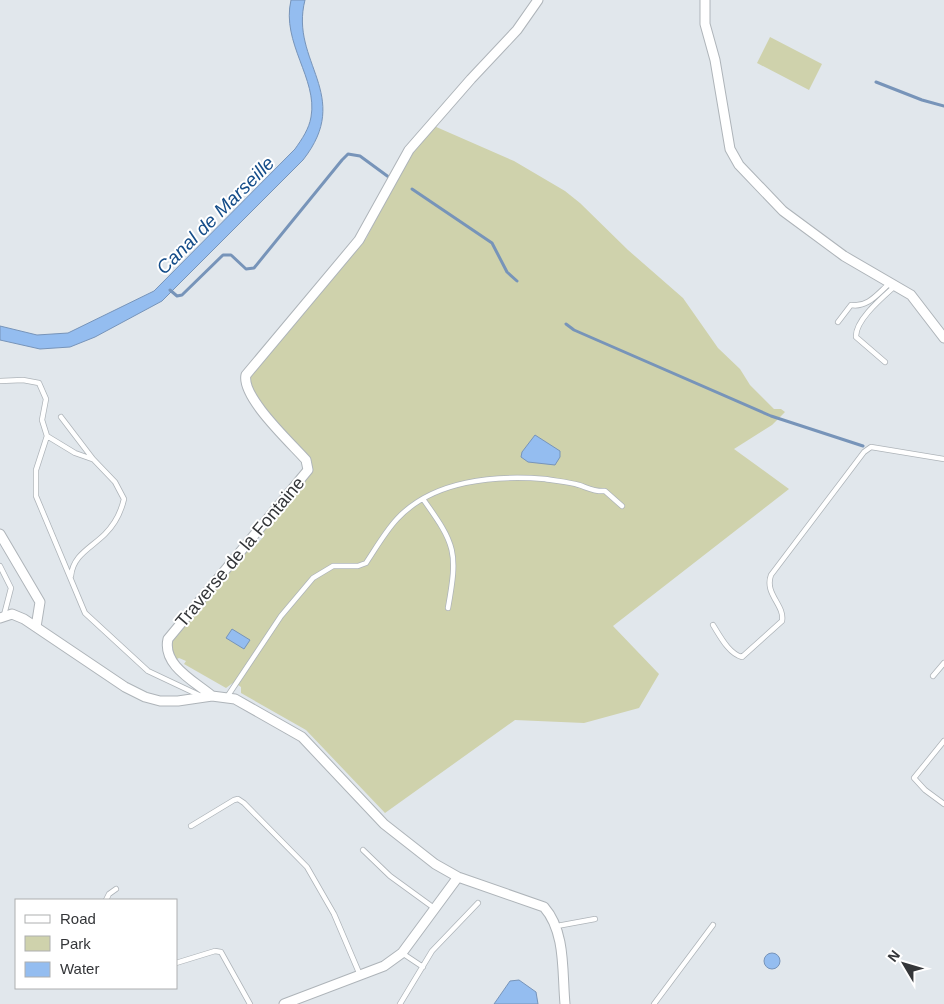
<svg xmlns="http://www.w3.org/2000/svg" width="944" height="1004" viewBox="0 0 944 1004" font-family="Helvetica,sans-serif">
<rect width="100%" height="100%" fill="#e1e7ec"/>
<!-- green -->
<path fill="#cfd2ac" d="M770 37 822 64 809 90 757 63Z
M434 126 514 161 565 191 580 203 628 250 683 298 718 348 740 369 750 385 774 409H781L785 412 772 425 734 449 789 489 613 626 659 674 639 708 584 723 515 720 385 813 306 730 241 693V687L234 682 226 688 184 664 186 661 179 658 175 660 173 657 170 640 246 550H252L264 536 263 529 312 467V462L256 398 249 377 362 241 366 239 408 155Z"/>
<!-- water -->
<path fill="#94bdf0" stroke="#7794b9" d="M291 0H305C289 62 354 95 303 160L162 301 95 337 70 347 40 349 0 340V326L37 335 68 333 154 291 295 149C302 139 309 129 311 117 318 79 281 43 291 0Z
M535 435 560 451V457L555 465 528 462 521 457 522 452Z
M232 629 250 640 244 649 226 638Z
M764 961a8 8 0 1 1 16 0a8 8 0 1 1-16 0Z
M519 980 536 992 538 1004H494L510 981Z"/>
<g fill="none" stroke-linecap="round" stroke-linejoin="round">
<!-- stream -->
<path stroke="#7794b9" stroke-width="3" d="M876 82 922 100 944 106
M412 189 492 243 507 272 517 281
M170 290 177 296 182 295 223 255H231L246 269 254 268 342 160 348 154 360 156 390 178
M566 324 574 330 771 416 863 446"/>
<defs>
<path id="lane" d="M838 322 851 305C868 308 878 293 890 283
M885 362 856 337C855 320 883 297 895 286
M0 381 23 380 39 383 46 399 42 420 47 436 36 470V496L85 613 148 671 201 696
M61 417 93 459 115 482 124 499C121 512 115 524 105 534 91 548 73 555 71 576
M47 436 75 453 92 459
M423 499C456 545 458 552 448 608
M0 566 11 588 4 615
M713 625C720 636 729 654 742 657L782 621C785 605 764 594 771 575L864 452 871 447 944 459
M933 676 944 663
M227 697 281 616 313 578 333 566H358L366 563C376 548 385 532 397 519 433 480 495 475 545 479 556 481 568 482 579 485 588 488 595 492 605 491L622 506
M944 741 914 778 925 790 944 804
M191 826 234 800 238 799 244 803 307 867 334 914 360 975
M363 850 390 876 434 908
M106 900 109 894 116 889
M557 926 595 919
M402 953 423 967
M176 963 215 951 221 952 250 1004
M400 1004 432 951 478 903
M654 1004 713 925"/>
<path id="street" d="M705 0V24L715 60 730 149 739 165 783 211 844 256 911 295 944 338
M0 534 40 602 36 627
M0 618 12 614 24 619 125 687 145 697 160 701H178L212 696 235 699 302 737 384 824 435 864 458 877 544 907C566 932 562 972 565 1004
M212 696C194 681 162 665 168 639L308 470 306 460C291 443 241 397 246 375L359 240 409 150 471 79 517 30 538 0
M284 1004 384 966 402 953 458 877"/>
</defs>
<!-- lane casing -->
<use href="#lane" stroke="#aeb4b9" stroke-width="6"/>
<!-- street casing -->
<use href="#street" stroke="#aeb4b9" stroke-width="11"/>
<!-- lane -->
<use href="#lane" stroke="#fff" stroke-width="4.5"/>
<!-- street -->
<use href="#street" stroke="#fff" stroke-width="9"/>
</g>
<g text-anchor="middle" stroke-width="4" stroke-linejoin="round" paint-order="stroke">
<!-- street labels -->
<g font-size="18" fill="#343639" stroke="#fff">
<text transform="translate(240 552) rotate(-50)" y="6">Traverse de la Fontaine</text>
</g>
<!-- water labels -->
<g font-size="19" font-style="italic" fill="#154d89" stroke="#fff">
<text transform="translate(215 215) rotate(-45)" y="7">Canal de Marseille</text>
</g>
</g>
<!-- legend -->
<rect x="15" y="899" width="162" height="90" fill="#ffffff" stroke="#aeafb0"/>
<rect x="25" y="915" width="25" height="8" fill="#ffffff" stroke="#aeafb0"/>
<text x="60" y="924" font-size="15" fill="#343639">Road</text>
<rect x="25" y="936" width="25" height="15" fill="#cfd2ac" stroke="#aeafb0"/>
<text x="60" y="949" font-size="15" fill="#343639">Park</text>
<rect x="25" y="962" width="25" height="15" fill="#94bdf0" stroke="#aeafb0"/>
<text x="60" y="974" font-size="15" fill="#343639">Water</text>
<!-- north arrow -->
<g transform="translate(904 964) rotate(308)" stroke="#ffffff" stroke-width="4" paint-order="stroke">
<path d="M0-4L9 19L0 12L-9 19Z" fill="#343639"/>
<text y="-8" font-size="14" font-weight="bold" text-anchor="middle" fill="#343639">N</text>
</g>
</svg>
